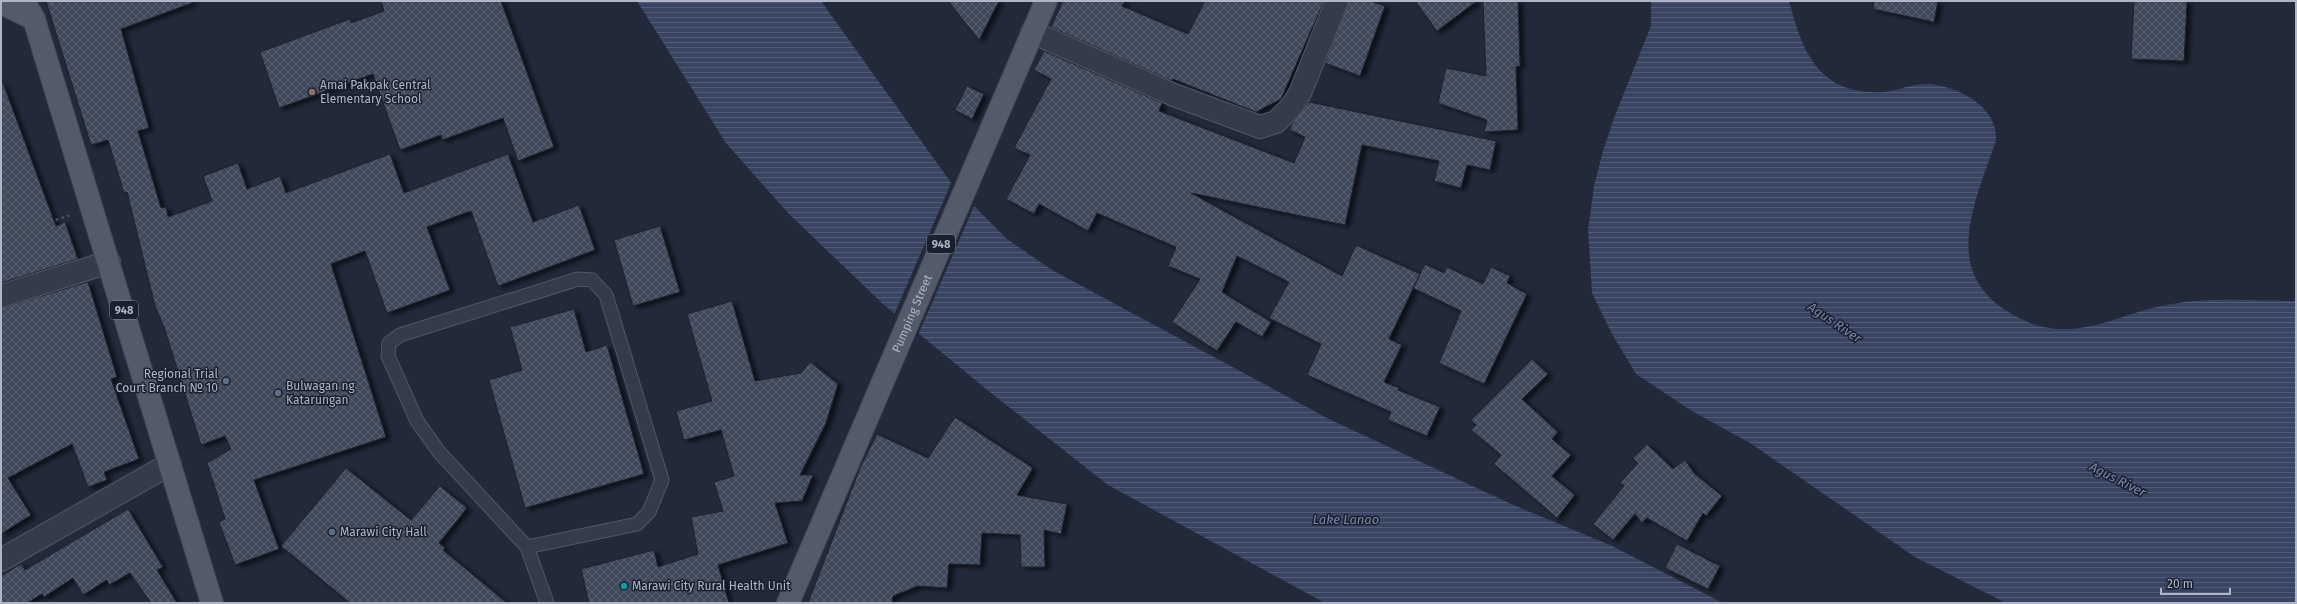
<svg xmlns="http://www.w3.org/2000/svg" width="2297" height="604" viewBox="0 0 2297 604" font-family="'Fira Sans',sans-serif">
<defs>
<pattern id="water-rules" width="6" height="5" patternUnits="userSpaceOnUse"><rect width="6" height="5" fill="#384462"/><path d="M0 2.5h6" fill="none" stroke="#525d77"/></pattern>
<pattern id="building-cross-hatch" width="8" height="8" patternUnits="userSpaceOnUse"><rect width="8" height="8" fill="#41485a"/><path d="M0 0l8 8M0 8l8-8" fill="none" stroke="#5a6070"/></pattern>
<filter id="shadow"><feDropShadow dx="4.5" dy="2.5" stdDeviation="2" flood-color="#0009"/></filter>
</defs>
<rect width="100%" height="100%" fill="#222939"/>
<!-- water -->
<path fill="url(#water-rules)" d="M637 1H821L952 184 1007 239 1052 270 1329 419 1511 504 1610 545 1723 603H1325L1108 485 986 389 883 304 788 213 726 143Z
M1651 1H1789C1797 29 1805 62 1831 80 1847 92 1876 95 1895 90 1907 87 1915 84 1928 84 1957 86 1998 106 1996 140 1978 197 1939 269 2007 311 2027 324 2046 330 2070 329 2105 327 2137 309 2172 304 2213 297 2255 301 2296 301V603H2006L1915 557 1750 443 1692 411 1636 374 1612 334 1592 293 1588 230 1594 186 1603 151 1614 118 1651 26Z"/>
<!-- pier -->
<path fill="#222939" d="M952 181 975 204 918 335 894 315Z"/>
<!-- building -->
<path fill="url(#building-cross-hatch)" stroke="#1d2230" filter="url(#shadow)" d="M46 1H192V3L121 29 149 128 138 131 161 208 166 207 168 217 212 201 203 176 238 163 247 189 280 176 286 193 390 154 404 193 508 154 533 222 579 205 595 250 498 286 471 211 427 227 450 290 387 313 365 251 331 264 386 437 254 480 279 549 235 565 219 522 225 519 207 463 231 449 225 436 201 445 164 327 155 306 127 192 124 193 108 140 91 145Z
M381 1H501L554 147 518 161 503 118 442 140 441 135 400 150 373 74 279 108 260 52 350 19 351 23 384 11Z
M948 1H999L979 40Z
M1063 1H1125L1122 6 1188 34 1205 1H1324L1281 99 1256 112 1173 79 1172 81 1051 27Z
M1349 1H1370L1385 6 1360 76 1325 63Z
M1415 1H1477L1437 31Z
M1483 1H1518L1520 66 1516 67 1518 130 1484 132 1487 120 1438 103 1446 68 1486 76Z
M1874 1H1938L1934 22 1873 9Z
M2134 1H2187L2184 61 2131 59Z
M1044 51 1162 103 1159 111 1294 163 1305 137 1290 130 1291 125 1309 102 1496 141 1490 170 1467 165 1461 188 1434 181 1439 161 1362 145 1345 225 1191 193 1342 276 1356 245 1420 274 1389 339 1402 345 1384 382 1399 388 1398 390 1440 407 1427 436 1388 420 1391 412 1307 375 1321 344 1269 318 1289 282 1237 256 1222 292 1271 322 1262 337 1236 322 1217 351 1172 322 1200 279 1168 266 1176 247 1097 213 1088 231 1039 204 1034 214 1006 199 1030 155 1014 148 1051 79 1034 70Z
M1 83H3L56 226 65 222 78 259 1 283Z
M967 86 984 94 972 119 955 110Z
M660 226 680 292 633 306 614 240Z
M1425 264 1444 273 1447 267 1483 284 1491 267 1510 276 1507 283 1527 294 1484 384 1439 363 1461 311 1413 288Z
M88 282 117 377 111 379 139 459 104 472 107 480 88 487 72 444 8 478 31 515 1 534V308Z
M732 301 755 381 801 373 810 362 838 384 826 423 800 475H813L802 501 775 503 788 543 718 565 729 603H589L581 569 654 550 658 567 698 554 691 517 723 511 714 482 734 476 721 430 684 440 676 411 712 401 687 314Z
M574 309 586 352 607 345 644 474 525 508 489 380 522 370 510 327Z
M1532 359 1548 374 1522 399 1558 432 1552 439 1571 455 1552 476 1575 495 1557 518 1494 464 1501 455 1471 430 1476 425 1471 420Z
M955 417 1033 468 1017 495 1067 504 1061 534 1044 530 1045 567H1021L1020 535 982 533 980 565 949 564 947 588 918 586 893 596 892 603H808L860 468 877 434 928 458Z
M1647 444 1673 469 1685 460 1695 474 1722 496 1706 516 1703 513 1687 541 1647 518 1642 523 1635 514 1613 540 1593 524 1624 486 1620 483 1638 463 1633 458Z
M346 468 411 520 440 486 467 508 439 543 445 548 443 550 507 603H350L281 546Z
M128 509 163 567 157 570 177 603H151L130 573 109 585 107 580 83 595 73 578 44 597 42 594 27 603H1V576L21 564 25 570Z
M1677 544 1720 566 1708 589 1665 568Z"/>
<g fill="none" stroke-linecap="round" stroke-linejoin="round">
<defs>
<path id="lane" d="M527 547 637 524 649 512 662 480 606 295 592 280 578 279 400 335 389 343 388 356 417 421 439 452 527 547 547 603"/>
<path id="street" d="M1032 32 1174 95 1260 127 1276 122 1292 106 1300 93 1337 1
M1 296 109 262
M1 560 170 464"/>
<g id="primary">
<path d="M24 1 34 19 212 603"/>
<path d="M1 3 34 19"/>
<path id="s1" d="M788 603 1046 1"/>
</g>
</defs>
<!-- lane casing -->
<use href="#lane" stroke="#535867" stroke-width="15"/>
<!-- street casing -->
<use href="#street" stroke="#535867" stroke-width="24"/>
<!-- primary casing -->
<use href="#primary" stroke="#3f4452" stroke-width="24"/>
<!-- path -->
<path stroke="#425157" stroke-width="2.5" stroke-dasharray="3 3" stroke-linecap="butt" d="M1 187 16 233 71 215"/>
<!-- lane -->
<use href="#lane" stroke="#353b49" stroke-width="13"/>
<!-- street -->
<use href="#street" stroke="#353b49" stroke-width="22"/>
<!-- primary -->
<use href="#primary" stroke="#535a69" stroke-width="22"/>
</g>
<!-- markers -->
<circle fill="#8d6e63" stroke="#1b202e" stroke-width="1.5" cx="312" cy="92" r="4"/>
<g fill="#5c6f8a" stroke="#1b202e" stroke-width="1.5">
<circle cx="226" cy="381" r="4"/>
<circle cx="278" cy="393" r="4"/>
<circle cx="332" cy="532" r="4"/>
</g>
<circle fill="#0f9aa8" stroke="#1b202e" stroke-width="1.5" cx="624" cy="586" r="4"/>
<g text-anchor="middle" stroke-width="3" stroke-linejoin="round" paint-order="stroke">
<!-- shield labels -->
<g fill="#1b202e" stroke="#838898" stroke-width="1">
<rect x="927" y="235" width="28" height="18" rx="3"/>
<rect x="110" y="301" width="28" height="18" rx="3"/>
</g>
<g font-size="11" font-weight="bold" fill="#b0b5c5">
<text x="941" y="248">948</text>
<text x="124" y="314">948</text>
</g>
<!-- poi labels -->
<g font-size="12" fill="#b0b5c5" stroke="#1b202e" text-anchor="start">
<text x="320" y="89">Amai Pakpak Central<tspan x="320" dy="14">Elementary School</tspan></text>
<text x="218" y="378" text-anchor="end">Regional Trial<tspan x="218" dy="14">Court Branch № 10</tspan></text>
<text x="286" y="390">Bulwagan ng<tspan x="286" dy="14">Katarungan</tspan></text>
<text x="340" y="536">Marawi City Hall</text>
<text x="632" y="590">Marawi City Rural Health Unit</text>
</g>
<!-- street labels -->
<g font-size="12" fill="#b0b5c5" stroke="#1b202e">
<text dy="4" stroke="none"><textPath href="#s1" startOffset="315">Pumping Street</textPath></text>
</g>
<!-- water labels -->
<g font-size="13" font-style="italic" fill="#7988ac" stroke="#1b202e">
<text transform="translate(1835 322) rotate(34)" y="5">Agus River</text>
<text transform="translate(2118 479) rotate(27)" y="5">Agus River</text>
<text x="1346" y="524">Lake Lanao</text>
</g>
</g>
<!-- border -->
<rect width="2297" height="604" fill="none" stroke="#b0b5c5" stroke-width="4"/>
<!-- scale -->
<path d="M2161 588v6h69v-6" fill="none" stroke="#b0b5c5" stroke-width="2"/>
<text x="2167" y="588" font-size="12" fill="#b0b5c5" stroke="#1b202e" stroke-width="3" paint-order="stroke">20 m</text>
</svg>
